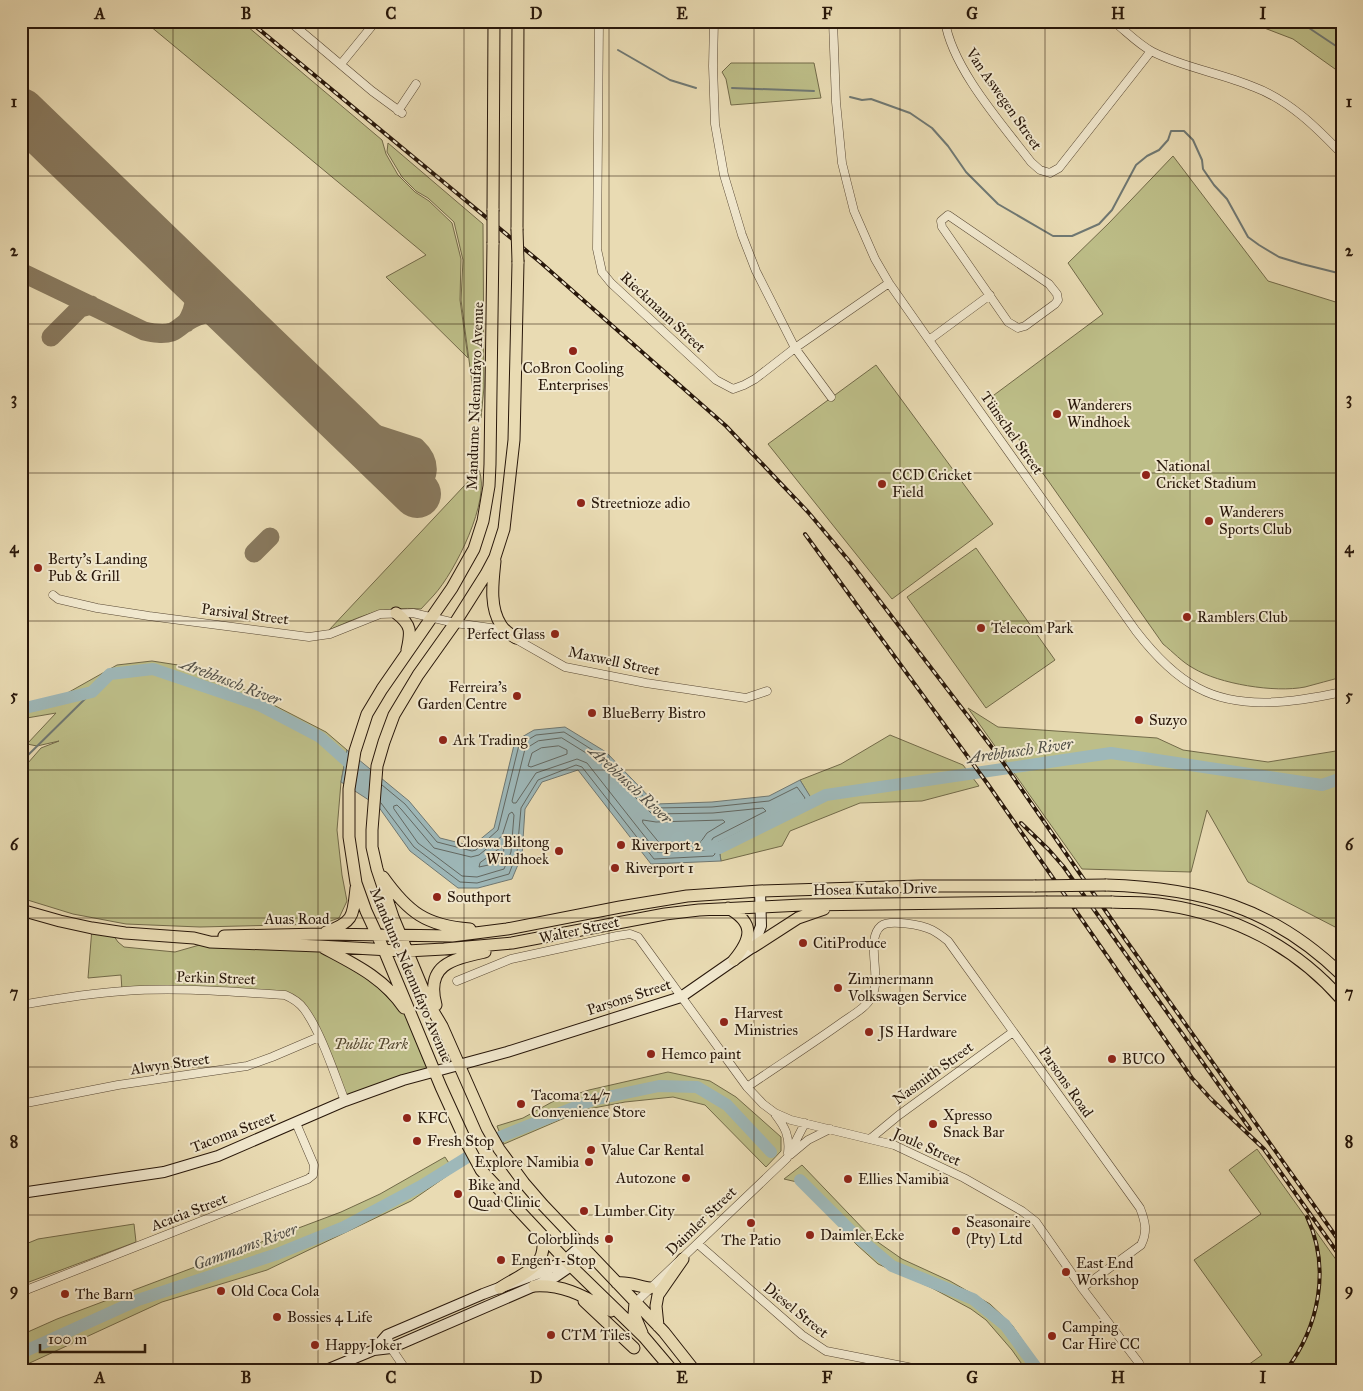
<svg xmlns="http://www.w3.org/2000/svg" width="1363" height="1391" viewBox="0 0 1363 1391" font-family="'IM FELL Great Primer',serif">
<rect width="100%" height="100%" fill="#e9dbb3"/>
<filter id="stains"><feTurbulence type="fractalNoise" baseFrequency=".004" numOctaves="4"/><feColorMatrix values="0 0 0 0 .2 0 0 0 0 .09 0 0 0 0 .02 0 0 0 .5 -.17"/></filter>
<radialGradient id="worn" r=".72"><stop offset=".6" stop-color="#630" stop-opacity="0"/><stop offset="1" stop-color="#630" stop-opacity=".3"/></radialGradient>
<!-- green -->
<path fill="#bdbe88" stroke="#726a49" d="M144 21H241L382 140 386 154 398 175 415 192 429 201 452 223 461 259 460 300 468 358 386 277 426 255Z
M1246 21H1324L1334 28 1342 21V74L1293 39Z
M731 63H814L821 98 731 105 726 79 722 72Z
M388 143 483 224 484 387 481 418 475 405 461 300 463 260 454 222 428 198 416 191 402 177 387 152Z
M1173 156 1268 281 1342 304V677C1330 680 1317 684 1305 687 1275 693 1219 684 1193 668 1182 662 1173 652 1163 644L990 398 1103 314 1068 263 1109 223Z
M876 365 993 524 892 599 768 444Z
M479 470C491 500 455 572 434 595 430 600 425 604 421 609 382 606 364 615 329 630Z
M976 548 1055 660 986 708 907 597Z
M152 661 204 669 326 732 347 750 341 782 337 830 342 875 347 901 339 918 322 924 200 927 126 924 73 914 21 898V771L41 748 59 741 37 746 27 744 56 713 21 719V707L41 703 62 696 117 665Z
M968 708 998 727 1157 738 1183 750 1268 762 1342 750V933L1337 928 1248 882 1207 810 1191 872 1082 869Z
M890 735 963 765 979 786 922 801 860 803 790 831 782 846 721 861 719 848 813 802 800 780 841 764Z
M92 928 111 932 118 942 124 947 175 952 210 942 319 946 365 975 414 1024 435 1072 345 1101 303 1008 285 995 122 991 121 975 88 978Z
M668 1072 710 1081 736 1097 781 1137V1151L766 1167 705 1105 673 1097 625 1102 583 1110 504 1144 497 1126 523 1118 552 1102 589 1090Z
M1257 1149 1342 1268V1370H1241L1262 1355 1194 1260 1261 1214 1229 1170Z
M445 1157 454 1171 411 1201 267 1270 162 1302 21 1367V1335L57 1319 341 1212 380 1194Z
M802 1165 872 1238 902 1259 950 1281 990 1304 1012 1325 1043 1370H1026L1012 1350 986 1320 971 1309 932 1288 878 1264 857 1245 797 1182 784 1179Z
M134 1224 136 1242 21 1285V1246L38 1239Z"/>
<!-- water -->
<path fill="#9eb8b9" stroke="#6f7873" d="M565 727 606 752 656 804 712 802 769 796 800 780 813 801 719 848 721 861 651 864 578 770 542 782 525 809 522 855 512 879 478 888H458L410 851 378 806 341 782 347 750 409 801 440 838 472 846 494 828 515 741 534 730Z"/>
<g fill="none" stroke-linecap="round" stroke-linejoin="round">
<!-- shore -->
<path stroke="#636862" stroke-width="1" d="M562 738 599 761 652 814 713 813 763 808 766 811 713 838 706 850 657 852 587 763 577 759 536 773 516 803H513L512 801 525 749 538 741Z
M559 746 567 750V754L531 767 528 766 532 753 541 748Z
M381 803 414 847 460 882 477 883 509 874 517 853 521 808 538 780 576 765 582 767 654 859 713 856 715 854 714 847 717 843 804 801 805 798 797 787 769 801 712 807 655 808 602 756 564 732 536 735 519 745 498 830 476 850 472 851 437 842 405 804 382 785
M394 806 397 805 401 809 434 848 471 857 479 855 502 836 509 814 512 812 514 815 511 852 504 869 477 877 462 876 418 843 394 809Z
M643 820 656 822 723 820 725 822 707 833 700 843 661 845 643 823Z
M502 847 504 850 498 863 479 867 480 863Z"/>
<!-- stream -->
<path stroke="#6f7873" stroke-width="2" d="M1292 21 1309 28 1342 50
M618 50 670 80 696 88
M732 88 814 91
M850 97 862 100 871 99 885 104 910 113 932 128 948 146 966 172 998 204 1053 236H1072L1099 224 1112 210 1136 165 1147 156 1159 150 1168 140 1171 131H1184L1193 140 1202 160 1203 169 1214 185 1227 199 1248 237 1259 245 1279 257 1302 264 1342 274
M21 762 92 692"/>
<!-- river -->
<path stroke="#9eb8b9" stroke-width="12" d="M21 709 92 692 110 674 153 669 259 705 320 737 358 771
M706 845 719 848 826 795 1111 753 1322 785 1342 778
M500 1137 593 1100 659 1086 697 1087 727 1105 771 1152
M800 1180 853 1233 892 1266 973 1299 1005 1325 1038 1370
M21 1353 138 1300 277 1254 344 1227 421 1186 471 1155"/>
<!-- taxiway -->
<path stroke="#88795e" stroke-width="19" d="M21 272 144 331C153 333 163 335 172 332 177 330 181 326 185 323 204 311 217 310 236 321
M186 323C197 306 196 293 189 275
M51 337 80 308 91 305
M345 424 416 447C431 461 433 482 410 488
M254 553 270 537"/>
<!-- runway -->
<path stroke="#88795e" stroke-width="48" d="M21 112 417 494"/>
<defs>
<path id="street" d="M289 21 372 91 402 113
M599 21 597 249 602 272 611 283 716 380 733 389 744 385 755 379 795 348 889 283
M714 21 713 66 715 124 724 175 742 235 756 271 795 348 831 397
M833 21 836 102 842 163 854 211 875 259 889 283 929 340 1136 631C1153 653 1173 675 1198 688 1241 711 1296 702 1342 692
M945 21C952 68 1002 124 1031 162L1040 170 1050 173 1059 168 1151 51
M1113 21C1126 31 1139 45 1153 52 1185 68 1221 73 1254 87 1289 100 1317 128 1342 154
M341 64 376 21
M398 111 416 84
M948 215 1049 284 1057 294 1058 300 1055 304 1025 326 1018 328 1008 322 942 227 941 221Z
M929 340 990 295
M53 595 58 599 97 608 149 616 309 637 330 634 380 614 413 613 455 623 498 629 565 667 646 683 746 698 767 691
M457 981 511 959 617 936 630 934 638 937 747 1087 763 1104 775 1113 791 1120 894 1145 964 1178 1022 1211 1036 1222 1082 1288 1139 1363
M21 1005C55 999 90 993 124 991 178 987 232 992 285 995 292 998 299 1002 304 1009 321 1032 334 1073 345 1101
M747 1087C779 1065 812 1044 844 1021 854 1014 867 1007 872 996 882 977 865 939 881 926 890 919 922 925 932 930 938 933 943 937 948 941L1140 1208C1145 1221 1148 1231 1141 1245L1082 1288
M21 1104 118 1085 247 1066 272 1057 319 1037
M775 1114C785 1127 790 1136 788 1153
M870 1139 899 1115 1013 1032
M790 1155 808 1140 830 1129
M698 1244 802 1335 826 1351 923 1370
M21 1292 308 1179 313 1175 314 1165 296 1123
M635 1303 787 1158 805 1123
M387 1335 391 1348 406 1370"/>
<path id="secondary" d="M21 1193 164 1172 218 1156 345 1101 403 1080 507 1052 681 997 753 947 761 926 760 891
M374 1350 387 1335 483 1294 547 1270 565 1260 581 1246
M326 1370 374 1350 391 1348 555 1277 571 1266 586 1252"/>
<path id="primary" d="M493 210 494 21
M517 229 518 21
M493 243 490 464 489 486 483 521 474 549 452 588 382 689 367 714 355 751 349 789V837L356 883 366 911 384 950 441 1087 467 1144 481 1170 571 1266 644 1337 672 1370
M518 262 514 440 504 529 495 557 486 574 455 623 418 675 394 715 384 742 377 766 372 830V847L377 869 393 917 430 1006 442 1026 487 1128 499 1149 524 1183 543 1205 664 1332 694 1370
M495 561C493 581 489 607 501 625 504 630 511 635 516 638
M396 613C412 625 411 632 407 650
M383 877C408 912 426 926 470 929
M1106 885C1201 888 1272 907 1342 975
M1112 902C1129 903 1147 902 1165 905 1234 915 1296 947 1342 1000
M728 908C755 923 752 938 734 960
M21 910 60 921 92 928 125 933 194 938 210 942 319 946 407 951 444 949 512 943 665 914 699 910 802 905 1046 902
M326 932C354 922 353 916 356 888
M224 936 322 934 452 936 507 929 620 907 687 896 760 891 920 886H1035
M753 947 798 918 824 909
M324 948C354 964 384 978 404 1008
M436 1005C425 964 453 959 485 952
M617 1283C628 1281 639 1287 650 1288
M534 1286C564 1284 585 1297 611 1311
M500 1288C522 1273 549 1268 542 1236
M584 1301 634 1348
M635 1303 634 1314 642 1333
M658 1326 656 1306 658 1295 683 1259"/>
</defs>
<!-- street casing -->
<use href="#street" stroke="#584834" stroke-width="9"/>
<!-- secondary casing -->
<use href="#secondary" stroke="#28170a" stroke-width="12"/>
<!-- primary casing -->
<use href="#primary" stroke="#28170a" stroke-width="13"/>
<!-- street -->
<use href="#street" stroke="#f1e8ce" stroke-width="8"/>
<!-- secondary -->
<use href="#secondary" stroke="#f1e8ce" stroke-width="10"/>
<!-- primary -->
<use href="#primary" stroke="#e9dbb3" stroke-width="11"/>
<defs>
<path id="rail" d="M249 21 540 262 726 426 808 512 850 562 1000 758 1123 936 1342 1245
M805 534 987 783 1192 1078 1211 1099 1264 1149 1342 1259
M1021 823 1049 850 1063 866 1250 1129
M1286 1370C1319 1327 1331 1268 1307 1217"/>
</defs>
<!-- rail casing -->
<use href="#rail" stroke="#28170a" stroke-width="4"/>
<!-- rail -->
<use href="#rail" stroke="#f1e8ce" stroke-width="2" stroke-dasharray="5.5" stroke-linecap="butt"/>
<defs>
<path id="primary-bridge" d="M493 210V243
M517 229 518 262
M1035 886 1106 885
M1046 902H1112"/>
</defs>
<!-- primary-bridge casing -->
<use href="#primary-bridge" stroke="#28170a" stroke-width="13" stroke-linecap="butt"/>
<!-- primary-bridge -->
<use href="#primary-bridge" stroke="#e9dbb3" stroke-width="11"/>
</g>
<!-- grid -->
<path fill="none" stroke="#28170a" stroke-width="1" stroke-opacity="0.55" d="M173 21V1370M318 21V1370M464 21V1370M609 21V1370M754 21V1370M900 21V1370M1045 21V1370M1190 21V1370M21 176H1342M21 324H1342M21 473H1342M21 621H1342M21 770H1342M21 918H1342M21 1067H1342M21 1215H1342"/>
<!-- markers -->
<g fill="#8f2418" stroke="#f1e8ce" stroke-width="2">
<circle cx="573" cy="351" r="5"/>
<circle cx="1057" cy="414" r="5"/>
<circle cx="1146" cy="475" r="5"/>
<circle cx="882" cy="484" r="5"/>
<circle cx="581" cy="503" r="5"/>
<circle cx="1209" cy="521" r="5"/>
<circle cx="38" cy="568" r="5"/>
<circle cx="1187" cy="617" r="5"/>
<circle cx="981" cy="628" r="5"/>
<circle cx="555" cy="634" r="5"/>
<circle cx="517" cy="696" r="5"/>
<circle cx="592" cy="713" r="5"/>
<circle cx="1139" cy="720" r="5"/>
<circle cx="443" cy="740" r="5"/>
<circle cx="621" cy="845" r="5"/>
<circle cx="559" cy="851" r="5"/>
<circle cx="615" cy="868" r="5"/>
<circle cx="437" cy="897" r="5"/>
<circle cx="803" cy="943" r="5"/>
<circle cx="838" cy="988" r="5"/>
<circle cx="724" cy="1022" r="5"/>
<circle cx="869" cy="1032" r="5"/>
<circle cx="651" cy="1054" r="5"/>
<circle cx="1112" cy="1059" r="5"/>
<circle cx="521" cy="1104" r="5"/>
<circle cx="407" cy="1118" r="5"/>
<circle cx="933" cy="1124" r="5"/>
<circle cx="417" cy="1141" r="5"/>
<circle cx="591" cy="1150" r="5"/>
<circle cx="589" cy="1162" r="5"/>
<circle cx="686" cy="1178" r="5"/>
<circle cx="848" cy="1179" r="5"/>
<circle cx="458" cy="1194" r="5"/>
<circle cx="584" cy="1211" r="5"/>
<circle cx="751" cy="1223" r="5"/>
<circle cx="956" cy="1231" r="5"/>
<circle cx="810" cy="1235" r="5"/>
<circle cx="609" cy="1239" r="5"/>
<circle cx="501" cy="1260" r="5"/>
<circle cx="1066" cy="1272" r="5"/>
<circle cx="221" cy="1291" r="5"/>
<circle cx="65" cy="1294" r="5"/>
<circle cx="277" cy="1317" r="5"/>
<circle cx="551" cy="1335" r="5"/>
<circle cx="1052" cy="1336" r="5"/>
<circle cx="315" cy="1345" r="5"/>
</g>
<g text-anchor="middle" stroke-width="4" stroke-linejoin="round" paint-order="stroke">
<!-- street labels -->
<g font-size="15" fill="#28170a" stroke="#f1e8ce">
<text transform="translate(1004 99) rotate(55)" y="5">Van Aswegen Street</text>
<text transform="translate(663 312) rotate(43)" y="5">Rieckmann Street</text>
<text transform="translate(475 396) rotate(-88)" y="5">Mandume Ndemufayo Avenue</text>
<text transform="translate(1012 433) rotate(55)" y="5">Tünschel Street</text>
<text transform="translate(245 614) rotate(7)" y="5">Parsival Street</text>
<text transform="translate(614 661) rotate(12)" y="5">Maxwell Street</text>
<text transform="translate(875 889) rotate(-1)" y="5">Hosea Kutako Drive</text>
<text x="297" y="924">Auas Road</text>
<text transform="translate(579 930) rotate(-12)" y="5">Walter Street</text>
<text transform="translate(411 975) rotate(67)" y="5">Mandume Ndemufayo Avenue</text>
<text transform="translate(216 978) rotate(2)" y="5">Perkin Street</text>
<text transform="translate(629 997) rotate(-18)" y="5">Parsons Street</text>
<text transform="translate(170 1064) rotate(-8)" y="5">Alwyn Street</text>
<text transform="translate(933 1073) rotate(-36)" y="5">Nasmith Street</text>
<text transform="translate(1066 1082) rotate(55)" y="5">Parsons Road</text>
<text transform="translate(233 1132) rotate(-21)" y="5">Tacoma Street</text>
<text transform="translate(927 1147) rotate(24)" y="5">Joule Street</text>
<text transform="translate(189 1212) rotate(-21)" y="5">Acacia Street</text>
<text transform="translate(701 1221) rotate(-44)" y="5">Daimler Street</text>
<text transform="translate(796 1310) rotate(39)" y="5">Diesel Street</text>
</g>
<!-- poi labels -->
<g font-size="15" fill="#28170a" stroke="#f1e8ce" text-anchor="start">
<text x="573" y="373" text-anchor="middle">CoBron Cooling<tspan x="573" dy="17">Enterprises</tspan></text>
<text x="1067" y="410">Wanderers<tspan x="1067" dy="17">Windhoek</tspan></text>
<text x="1156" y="471">National<tspan x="1156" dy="17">Cricket Stadium</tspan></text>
<text x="892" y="480">CCD Cricket<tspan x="892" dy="17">Field</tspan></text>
<text x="591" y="508">Streetnioze adio</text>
<text x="1219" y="517">Wanderers<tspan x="1219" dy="17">Sports Club</tspan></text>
<text x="48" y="564">Berty's Landing<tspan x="48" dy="17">Pub &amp; Grill</tspan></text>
<text x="1197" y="622">Ramblers Club</text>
<text x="991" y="633">Telecom Park</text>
<text x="545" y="639" text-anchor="end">Perfect Glass</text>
<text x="507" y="692" text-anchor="end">Ferreira's<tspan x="507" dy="17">Garden Centre</tspan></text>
<text x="602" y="718">BlueBerry Bistro</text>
<text x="1149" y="725">Suzyo</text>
<text x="453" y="745">Ark Trading</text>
<text x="549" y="847" text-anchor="end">Closwa Biltong<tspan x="549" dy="17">Windhoek</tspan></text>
<text x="631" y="850">Riverport 2</text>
<text x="625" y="873">Riverport 1</text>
<text x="447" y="902">Southport</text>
<text x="813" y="948">CitiProduce</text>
<text x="848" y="984">Zimmermann<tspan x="848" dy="17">Volkswagen Service</tspan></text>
<text x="734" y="1018">Harvest<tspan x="734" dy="17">Ministries</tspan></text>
<text x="879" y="1037">JS Hardware</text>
<text x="661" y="1059">Hemco paint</text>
<text x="1122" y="1064">BUCO</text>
<text x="531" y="1100">Tacoma 24/7<tspan x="531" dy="17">Convenience Store</tspan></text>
<text x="943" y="1120">Xpresso<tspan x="943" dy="17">Snack Bar</tspan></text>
<text x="417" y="1123">KFC</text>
<text x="427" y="1146">Fresh Stop</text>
<text x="601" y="1155">Value Car Rental</text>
<text x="579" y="1167" text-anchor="end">Explore Namibia</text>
<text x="676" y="1183" text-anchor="end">Autozone</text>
<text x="858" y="1184">Ellies Namibia</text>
<text x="468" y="1190">Bike and<tspan x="468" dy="17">Quad Clinic</tspan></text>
<text x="594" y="1216">Lumber City</text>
<text x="966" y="1227">Seasonaire<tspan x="966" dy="17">(Pty) Ltd</tspan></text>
<text x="820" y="1240">Daimler Ecke</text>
<text x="599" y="1244" text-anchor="end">Colorblinds</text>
<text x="751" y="1245" text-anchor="middle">The Patio</text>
<text x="511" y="1265">Engen 1-Stop</text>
<text x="1076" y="1268">East End<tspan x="1076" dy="17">Workshop</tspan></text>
<text x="231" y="1296">Old Coca Cola</text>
<text x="75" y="1299">The Barn</text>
<text x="287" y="1322">Bossies 4 Life</text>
<text x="1062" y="1332">Camping<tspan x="1062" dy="17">Car Hire CC</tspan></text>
<text x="561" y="1340">CTM Tiles</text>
<text x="325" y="1350">Happy Joker</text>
</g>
<!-- park labels -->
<g font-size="15" font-style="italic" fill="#554930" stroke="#f1e8ce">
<text x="371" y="1049">Public Park</text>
</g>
<!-- water labels -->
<g font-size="16" font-style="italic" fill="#514f47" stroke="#f1e8ce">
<text transform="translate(231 681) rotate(21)" y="6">Arebbusch River</text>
<text transform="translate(1020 750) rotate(-8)" y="6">Arebbusch River</text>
<text transform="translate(631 784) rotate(43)" y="6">Arebbusch River</text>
<text transform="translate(245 1246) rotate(-20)" y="6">Gammams River</text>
</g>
</g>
<!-- margin -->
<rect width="1363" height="1391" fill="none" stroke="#e9dbb3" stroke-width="55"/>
<!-- scale -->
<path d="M40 1344v8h105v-8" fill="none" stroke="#28170a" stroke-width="2.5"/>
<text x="48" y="1344" font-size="15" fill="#28170a" stroke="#f1e8ce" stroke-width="4" paint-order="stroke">100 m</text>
<rect x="28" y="28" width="1308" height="1336" fill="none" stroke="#28170a" stroke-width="2"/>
<g font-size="16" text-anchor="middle" font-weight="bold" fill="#28170a">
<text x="100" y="19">A</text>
<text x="246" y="19">B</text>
<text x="391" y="19">C</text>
<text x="536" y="19">D</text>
<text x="682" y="19">E</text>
<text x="827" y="19">F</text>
<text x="972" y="19">G</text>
<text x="1118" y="19">H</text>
<text x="1263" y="19">I</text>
<text x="14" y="107">1</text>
<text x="1349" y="107">1</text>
<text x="14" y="256">2</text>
<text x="1349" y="256">2</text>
<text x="14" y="404">3</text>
<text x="1349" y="404">3</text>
<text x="14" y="553">4</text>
<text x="1349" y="553">4</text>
<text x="14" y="701">5</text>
<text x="1349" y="701">5</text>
<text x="14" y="850">6</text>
<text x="1349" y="850">6</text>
<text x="14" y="998">7</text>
<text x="1349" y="998">7</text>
<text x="14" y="1147">8</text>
<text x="1349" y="1147">8</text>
<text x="14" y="1295">9</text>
<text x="1349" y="1295">9</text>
<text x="100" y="1383">A</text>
<text x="246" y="1383">B</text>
<text x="391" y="1383">C</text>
<text x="536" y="1383">D</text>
<text x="682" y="1383">E</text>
<text x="827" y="1383">F</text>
<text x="972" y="1383">G</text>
<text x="1118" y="1383">H</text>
<text x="1263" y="1383">I</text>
</g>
<rect width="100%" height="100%" filter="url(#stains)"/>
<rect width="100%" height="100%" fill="url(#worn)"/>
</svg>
